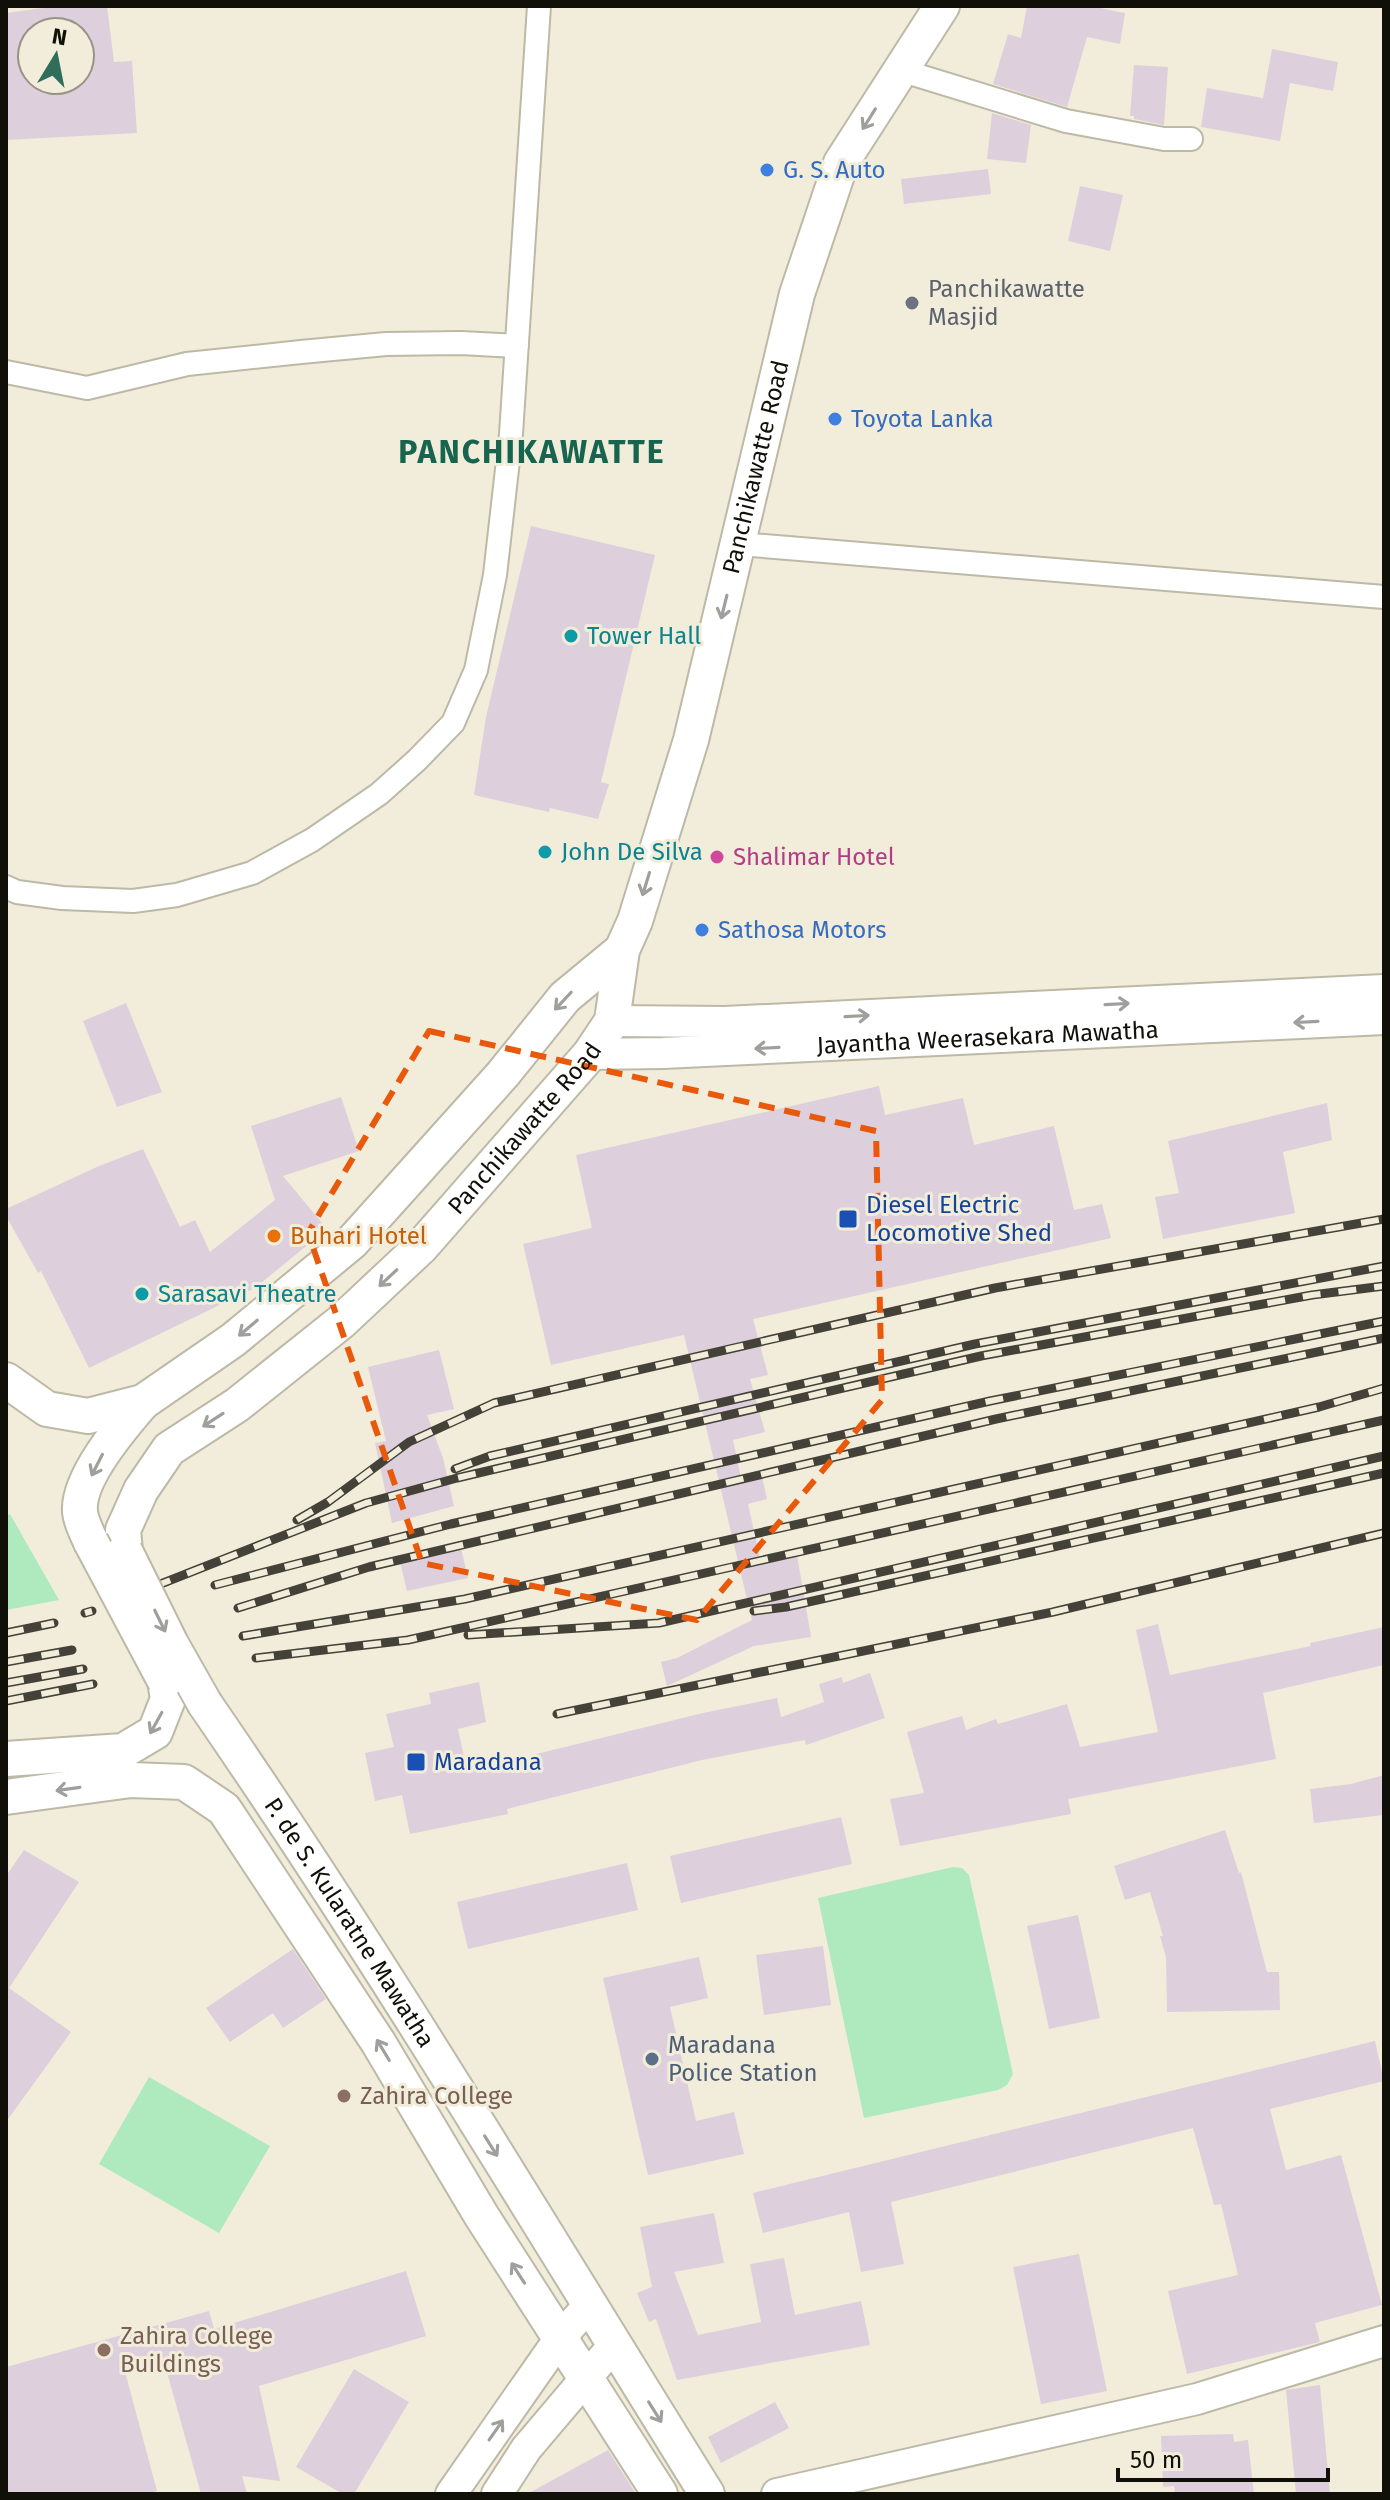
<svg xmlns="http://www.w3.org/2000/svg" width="1390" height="2500" viewBox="0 0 1390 2500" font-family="'Fira Sans',sans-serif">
<rect width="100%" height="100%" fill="#f1edda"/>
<!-- green -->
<path fill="#afeabe" d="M10 1514 59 1600 6 1610V1516Z
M953 1867 962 1868 969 1875 1013 2074 1007 2085 998 2090 864 2118 818 1898Z
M149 2077 270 2146 219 2233 99 2164Z"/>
<!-- building -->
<path fill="#decfdd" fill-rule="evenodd" d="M58 6H107L114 62 132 61 137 133 6 140V13ZM32 32H80V80H32Z
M1027 6H1090L1125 13 1120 44 1087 37 1067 107 993 84 1008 34 1021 38Z
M1272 49 1338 62 1333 91 1290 83 1280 141 1201 127 1207 88 1263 98Z
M1134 65 1168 67 1164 125 1134 119V116H1130Z
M992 113 1031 125 1026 163 987 159Z
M988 169 991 194 904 204 901 179Z
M1080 186 1123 195 1110 251 1068 241Z
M531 526 655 555 601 782 609 784 598 819 550 808 549 812 474 795 486 717Z
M126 1003 162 1092 117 1107 83 1021Z
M879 1086 885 1115 963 1098 974 1145 1054 1126 1074 1210 1102 1204 1111 1238 753 1319 768 1375 750 1379 765 1432 733 1440 742 1482 762 1477 767 1499 748 1504 761 1563 797 1555 811 1637 754 1646 667 1686 661 1662 677 1658 752 1620 684 1335 551 1365 523 1244 592 1228 576 1155Z
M341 1097 359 1151 283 1176 327 1229 255 1288 89 1368 41 1271 38 1273 6 1216V1209L99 1166 143 1149 180 1227 195 1220 210 1252 275 1200 251 1126Z
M1327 1103 1332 1140 1283 1152 1295 1213 1163 1239 1155 1197 1179 1193 1168 1141Z
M439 1350 454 1409 427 1415 443 1458 454 1506 392 1523 375 1443 386 1441 368 1367Z
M461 1548 468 1578 407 1591 400 1562Z
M1158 1624 1170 1675 1311 1646 1310 1643 1384 1627V1665L1263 1693 1276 1759 1068 1799 1071 1814 900 1846 890 1799 924 1793 907 1732 962 1716 966 1730 996 1719 998 1724 1067 1704 1080 1747 1158 1732 1136 1630Z
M870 1673 885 1718 806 1745 805 1740 702 1760 507 1809 508 1814 410 1834 402 1795 375 1801 365 1753 394 1747 386 1714 431 1704 429 1693 479 1682 486 1722 458 1729 467 1771 703 1713 777 1698 781 1717 824 1702 819 1684 842 1677 843 1683Z
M1384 1775V1815L1314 1823 1310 1789 1351 1784Z
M841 1817 852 1864 681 1903 670 1856Z
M1225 1830 1239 1873 1241 1872 1267 1972H1279L1280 2010 1167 2012 1166 1957 1160 1936H1163L1150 1892 1125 1900 1114 1866Z
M24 1850 79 1882 9 1988 71 2032 6 2122V1876Z
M627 1863 638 1910 468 1949 457 1902Z
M1078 1915 1100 2018 1049 2029 1027 1926Z
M823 1946 831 2005 764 2015 756 1955Z
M293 1949 326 1999 283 2028 273 2013 230 2042 206 2008Z
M699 1957 708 1998 670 2007 696 2121 734 2112 744 2154 648 2175 603 1978Z
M1375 2041 1384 2081 1270 2109 1286 2170 1341 2155 1382 2305 1315 2323 1320 2342 1187 2374 1168 2291 1238 2275 1221 2204 1214 2205 1193 2128 891 2202 904 2264 861 2272 849 2212 763 2233 753 2193Z
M714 2213 724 2263 674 2272 698 2335 761 2322 750 2264 784 2258 795 2315 861 2301 870 2345 677 2380 656 2319 649 2322 637 2293 652 2287 640 2227Z
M1079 2254 1107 2391 1041 2404 1013 2267Z
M406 2271 426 2336 259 2386 280 2481 242 2476 247 2494H201L163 2358 124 2368 157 2491 145 2494H6V2367L209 2311 214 2329Z
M354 2369 409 2402 354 2494H343L296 2467Z
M1320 2385 1330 2494H1296L1286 2390Z
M775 2402 789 2428 721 2463 708 2437Z
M1233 2434 1234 2442 1248 2440 1254 2494H1175L1174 2486 1163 2487 1161 2436Z
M608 2450 636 2494H527Z"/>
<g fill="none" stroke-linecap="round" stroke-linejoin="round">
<defs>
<path id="minor" d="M900 70 1066 121 1164 139H1191
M6 372 87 388 187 364 301 352 386 344 461 343 517 346
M739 544 1384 597
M6 887 17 892 62 898 133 901 177 895 252 873 312 840 379 794 417 760 453 723 476 670 495 575 511 434 539 6"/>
<g id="secondary">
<path d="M612 1021 725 1022 1384 990"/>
<path id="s1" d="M590 1054 663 1053 1384 1019"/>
<path d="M451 2494 560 2338 590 2304"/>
<path d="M497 2494 526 2449 614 2345"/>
<path d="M777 2494 1197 2399 1384 2341"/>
</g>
<g id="primary">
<path d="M6 1380 47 1409 88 1416 143 1402 233 1340 352 1242 503 1074 565 997 622 950"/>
<path d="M91 1542C87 1533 81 1522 80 1512 77 1479 122 1426 143 1402"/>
<path id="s2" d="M125 1551 123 1530 141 1490 169 1449 237 1405 341 1322 421 1247 590 1054 612 1021 622 950 635 921 691 740 797 294 841 163 942 6"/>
<path id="s3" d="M205 1704C382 1961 542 2229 707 2494"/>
<path d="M6 1759 123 1751 155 1732 168 1699 165 1681"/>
<path d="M6 1797 131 1780 184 1782 224 1809 378 2042 481 2215 660 2494"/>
</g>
</defs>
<!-- minor casing -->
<use href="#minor" stroke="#bdb9a7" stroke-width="26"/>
<!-- secondary casing -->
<use href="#secondary" stroke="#bdb9a7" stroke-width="34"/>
<!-- primary casing -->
<use href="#primary" stroke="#bdb9a7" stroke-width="38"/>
<!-- minor -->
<use href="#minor" stroke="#fff" stroke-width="22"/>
<!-- secondary -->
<use href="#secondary" stroke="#fff" stroke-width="30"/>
<!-- primary -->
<use href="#primary" stroke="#fff" stroke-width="34"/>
<defs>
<path id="rail" d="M455 1469 490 1456 975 1344 1384 1266
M297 1520 328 1502 409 1442 494 1403 995 1288 1384 1219
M215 1585 451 1524 990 1401 1384 1321
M120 1600 366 1503 457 1478 981 1356 1312 1295 1384 1286
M238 1608 369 1567 996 1419 1384 1338
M754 1611 786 1607 1384 1473
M85 1613 92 1611
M6 1633 54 1623
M468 1635 659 1623 1384 1456
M243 1636 465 1599 1319 1407 1384 1388
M256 1658 408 1640 1384 1420
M6 1662 72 1650
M6 1683 83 1669
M6 1701 93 1684
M557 1714 1053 1612 1384 1533"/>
</defs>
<!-- rail casing -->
<use href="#rail" stroke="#444238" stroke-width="9"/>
<!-- rail -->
<use href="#rail" stroke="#f1edda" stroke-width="6" stroke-dasharray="18" stroke-linecap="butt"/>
<defs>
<path id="primary-bridge" d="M91 1542 165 1681
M125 1551 171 1644 205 1704"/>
</defs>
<!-- primary-bridge casing -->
<use href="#primary-bridge" stroke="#bdb9a7" stroke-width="38" stroke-linecap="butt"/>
<!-- primary-bridge -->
<use href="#primary-bridge" stroke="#fff" stroke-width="34"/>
</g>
<!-- one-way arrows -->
<defs><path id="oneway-shaft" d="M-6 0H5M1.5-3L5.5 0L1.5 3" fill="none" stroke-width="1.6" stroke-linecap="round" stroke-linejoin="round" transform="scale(2)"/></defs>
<g stroke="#9f9f9c">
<use href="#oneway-shaft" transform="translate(869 119) rotate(122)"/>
<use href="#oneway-shaft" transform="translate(724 607) rotate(104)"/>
<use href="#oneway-shaft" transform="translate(646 884) rotate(107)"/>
<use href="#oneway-shaft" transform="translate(563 1001) rotate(133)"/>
<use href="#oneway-shaft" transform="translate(1117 1004) rotate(-3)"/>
<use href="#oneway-shaft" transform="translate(857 1016) rotate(-3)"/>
<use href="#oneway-shaft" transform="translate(1306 1022) rotate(177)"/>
<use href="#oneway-shaft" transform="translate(767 1048) rotate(177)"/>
<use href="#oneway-shaft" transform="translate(388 1278) rotate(137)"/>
<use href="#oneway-shaft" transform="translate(248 1328) rotate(140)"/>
<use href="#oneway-shaft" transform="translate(213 1420) rotate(147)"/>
<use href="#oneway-shaft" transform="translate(97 1465) rotate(117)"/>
<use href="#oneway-shaft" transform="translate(160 1621) rotate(64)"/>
<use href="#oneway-shaft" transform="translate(156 1723) rotate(119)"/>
<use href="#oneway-shaft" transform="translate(68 1789) rotate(172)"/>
<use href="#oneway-shaft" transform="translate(383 2050) rotate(-121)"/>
<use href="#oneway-shaft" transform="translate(491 2146) rotate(58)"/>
<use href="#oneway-shaft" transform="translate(518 2273) rotate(-123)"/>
<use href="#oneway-shaft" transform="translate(655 2412) rotate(58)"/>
<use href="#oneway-shaft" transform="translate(496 2430) rotate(-55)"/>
</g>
<!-- marked area -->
<path fill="none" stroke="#e8590c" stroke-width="6" stroke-dasharray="16 10" stroke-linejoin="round" d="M429 1031 876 1131 882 1400 697 1620 422 1563 308 1233Z"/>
<!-- markers -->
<g fill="#3f7fe0" stroke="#f1edda" stroke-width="3">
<circle cx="767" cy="170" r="8"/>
<circle cx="835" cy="419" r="8"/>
<circle cx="702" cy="930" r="8"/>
</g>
<circle fill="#6b7280" stroke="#f1edda" stroke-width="3" cx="912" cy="303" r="8"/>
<g fill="#0f9aa8" stroke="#f1edda" stroke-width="3">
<circle cx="571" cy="636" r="8"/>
<circle cx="545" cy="852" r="8"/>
<circle cx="142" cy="1294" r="8"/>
</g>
<circle fill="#d1479c" stroke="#f1edda" stroke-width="3" cx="717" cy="857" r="8"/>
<g fill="#1a4fb4" stroke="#f1edda" stroke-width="3">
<rect x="838" y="1209" width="20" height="20" rx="4"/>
<rect x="406" y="1752" width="20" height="20" rx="4"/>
</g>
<circle fill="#e8710a" stroke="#f1edda" stroke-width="3" cx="274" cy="1236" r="8"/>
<circle fill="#5c6f8a" stroke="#f1edda" stroke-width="3" cx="652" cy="2059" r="8"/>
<g fill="#8d6e63" stroke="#f1edda" stroke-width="3">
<circle cx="344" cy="2096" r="8"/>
<circle cx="104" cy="2350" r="8"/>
</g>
<g text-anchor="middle" stroke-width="6" stroke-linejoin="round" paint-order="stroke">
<!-- shop labels -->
<g font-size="24" fill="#366cbe" stroke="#f1edda" text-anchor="start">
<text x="783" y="178">G. S. Auto</text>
<text x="851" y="427">Toyota Lanka</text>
<text x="718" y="938">Sathosa Motors</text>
</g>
<!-- worship labels -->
<g font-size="24" fill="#5b616d" stroke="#f1edda" text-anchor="start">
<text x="928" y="297">Panchikawatte<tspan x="928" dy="28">Masjid</tspan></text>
</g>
<!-- street labels -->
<g font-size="24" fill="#100f08" stroke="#f1edda">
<text dy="8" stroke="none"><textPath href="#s2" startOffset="1308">Panchikawatte Road</textPath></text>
<text dy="8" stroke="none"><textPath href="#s1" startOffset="398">Jayantha Weerasekara Mawatha</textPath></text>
<text dy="8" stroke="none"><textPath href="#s2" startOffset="596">Panchikawatte Road</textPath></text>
<text dy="8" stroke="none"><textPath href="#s3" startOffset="262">P. de S. Kularatne Mawatha</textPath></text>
</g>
<!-- culture labels -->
<g font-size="24" fill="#0d838f" stroke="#f1edda" text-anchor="start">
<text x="587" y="644">Tower Hall</text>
<text x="561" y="860">John De Silva</text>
<text x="158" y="1302">Sarasavi Theatre</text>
</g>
<!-- hotel labels -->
<g font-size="24" fill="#b23c85" stroke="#f1edda" text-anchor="start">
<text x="733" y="865">Shalimar Hotel</text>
</g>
<!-- transit labels -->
<g font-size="24" fill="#164399" stroke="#f1edda" text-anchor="start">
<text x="866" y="1213">Diesel Electric<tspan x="866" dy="28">Locomotive Shed</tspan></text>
<text x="434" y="1770">Maradana</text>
</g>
<!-- food labels -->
<g font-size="24" fill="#c56008" stroke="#f1edda" text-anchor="start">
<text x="290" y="1244">Buhari Hotel</text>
</g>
<!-- service labels -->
<g font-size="24" fill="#4e5e75" stroke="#f1edda" text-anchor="start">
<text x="668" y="2053">Maradana<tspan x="668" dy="28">Police Station</tspan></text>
</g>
<!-- education labels -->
<g font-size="24" fill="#785e54" stroke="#f1edda" text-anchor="start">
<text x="360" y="2104">Zahira College</text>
<text x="120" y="2344">Zahira College<tspan x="120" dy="28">Buildings</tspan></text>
</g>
<!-- district labels -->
<g font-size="32" font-weight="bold" letter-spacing="2" fill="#17644f" stroke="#f1edda">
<text x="532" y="463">PANCHIKAWATTE</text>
</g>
</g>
<!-- border -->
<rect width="1390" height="2500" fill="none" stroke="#100f08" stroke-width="16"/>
<!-- north arrow -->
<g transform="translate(56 56) rotate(10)"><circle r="38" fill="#f1edda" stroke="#979486" stroke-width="2"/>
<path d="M0-6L14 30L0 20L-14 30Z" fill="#2f6e5b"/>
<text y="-12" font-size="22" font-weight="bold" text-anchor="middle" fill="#100f08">N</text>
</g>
<!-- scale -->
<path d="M1118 2468v12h210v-12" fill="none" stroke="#100f08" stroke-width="4"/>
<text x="1130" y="2468" font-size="24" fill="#100f08" stroke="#f1edda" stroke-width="6" paint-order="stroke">50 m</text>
</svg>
